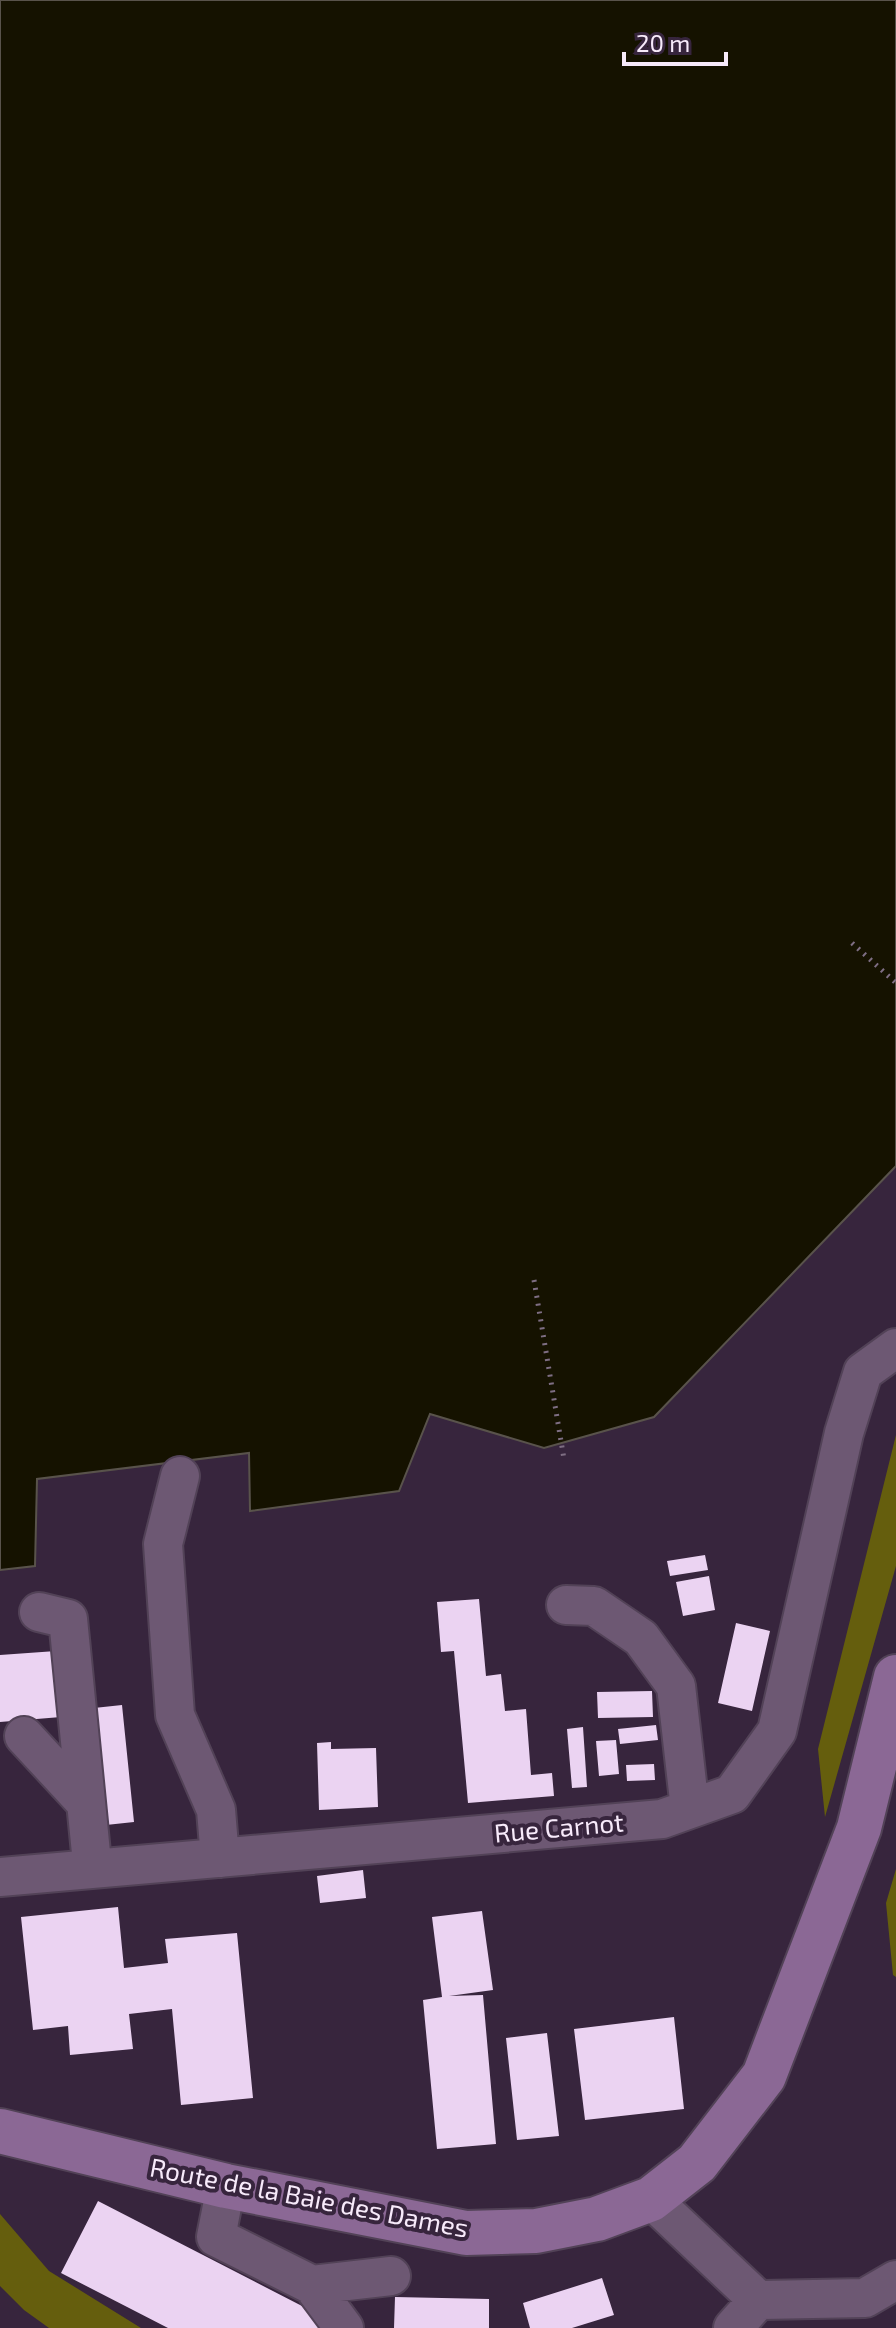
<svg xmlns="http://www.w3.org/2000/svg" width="896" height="2328" viewBox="0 0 896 2328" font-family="'Exo 2',sans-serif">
<rect width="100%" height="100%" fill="#37253d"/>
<!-- forest -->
<path fill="#655e0d" d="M896 1435V1566L825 1817 818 1749Z
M896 1869V1977L893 1975 886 1903Z
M0 2214 49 2271 141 2328H49L24 2310 0 2286Z"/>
<!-- water -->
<path fill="#151200" stroke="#59534b" stroke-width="2" d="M0 0H896V1166L654 1417 544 1448 430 1414 399 1491 250 1511 249 1453 37 1479 35 1566 0 1570Z"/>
<!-- building -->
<path fill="#ebd3f2" d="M705 1555 708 1570 670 1576 667 1561Z
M709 1576 715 1610 683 1616 676 1582Z
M479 1599 486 1676 501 1674 505 1711 526 1709 531 1775 552 1773 554 1796 468 1803 454 1651 441 1652 437 1602Z
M736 1623 770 1631 752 1711 718 1703Z
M56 1651 61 1717 0 1722V1655Z
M652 1691 653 1717 598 1718 597 1692Z
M122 1705 134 1822 106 1825 94 1708Z
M656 1725 658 1740 620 1744 618 1729Z
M583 1727 587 1787 572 1788 567 1729Z
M616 1740 619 1774 599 1776 596 1741Z
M331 1742V1749L376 1748 378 1807 319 1810 317 1743Z
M654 1764 655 1780 627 1781 626 1765Z
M363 1870 366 1898 320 1903 317 1876Z
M118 1907 124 1968 168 1963 165 1939 237 1933 253 2098 181 2105 172 2009 129 2014 133 2049 70 2055 68 2026 33 2030 21 1917Z
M482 1911 493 1990 449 1996 483 1995 496 2144 437 2149 423 2000 442 1997 432 1917Z
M674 2017 684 2109 585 2120 574 2029Z
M547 2033 559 2136 517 2140 506 2038Z
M98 2201 302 2306 320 2328H168L61 2273Z
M602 2278 614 2315 572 2328H530L523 2303Z
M395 2297 489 2299V2328H394Z"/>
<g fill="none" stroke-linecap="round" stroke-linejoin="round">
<defs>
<path id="minor" d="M180 1476 163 1544 175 1715 216 1810 220 1858
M566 1605 594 1606 641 1638 676 1686 690 1809
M39 1612 68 1619 91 1853
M24 1736 86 1803
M0 1877 662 1819 732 1794 777 1731 844 1433 863 1372 896 1348
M226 2186 216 2237 312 2285 344 2328
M651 2199 758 2300 733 2328
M312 2285 391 2276
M758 2300 865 2298 896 2280"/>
<path id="major" d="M0 2131 226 2186 466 2233 536 2231 597 2219 651 2199 697 2163 764 2076 859 1828 896 1677"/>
</defs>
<!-- minor casing -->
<use href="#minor" stroke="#524257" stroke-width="42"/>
<!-- major casing -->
<use href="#major" stroke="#524257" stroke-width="48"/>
<!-- path -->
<path stroke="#7e6e83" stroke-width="5" stroke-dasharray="2 6" stroke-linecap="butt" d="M852 943 896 983
M534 1280 564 1459"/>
<!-- minor -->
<use href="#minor" stroke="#6d5873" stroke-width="38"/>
<!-- major -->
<use href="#major" stroke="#8b6895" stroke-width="44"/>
</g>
<g text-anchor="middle" stroke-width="8" stroke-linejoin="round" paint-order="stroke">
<!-- street labels -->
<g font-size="26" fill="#f7eafa" stroke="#37253d">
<text transform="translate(559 1828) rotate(-5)" y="9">Rue Carnot</text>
<text transform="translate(309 2198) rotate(11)" y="9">Route de la Baie des Dames</text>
</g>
</g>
<!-- scale -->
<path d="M624 52v12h102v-12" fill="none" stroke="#f7eafa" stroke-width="4"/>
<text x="636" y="52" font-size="24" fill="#f7eafa" stroke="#37253d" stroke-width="6" paint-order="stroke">20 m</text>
</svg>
